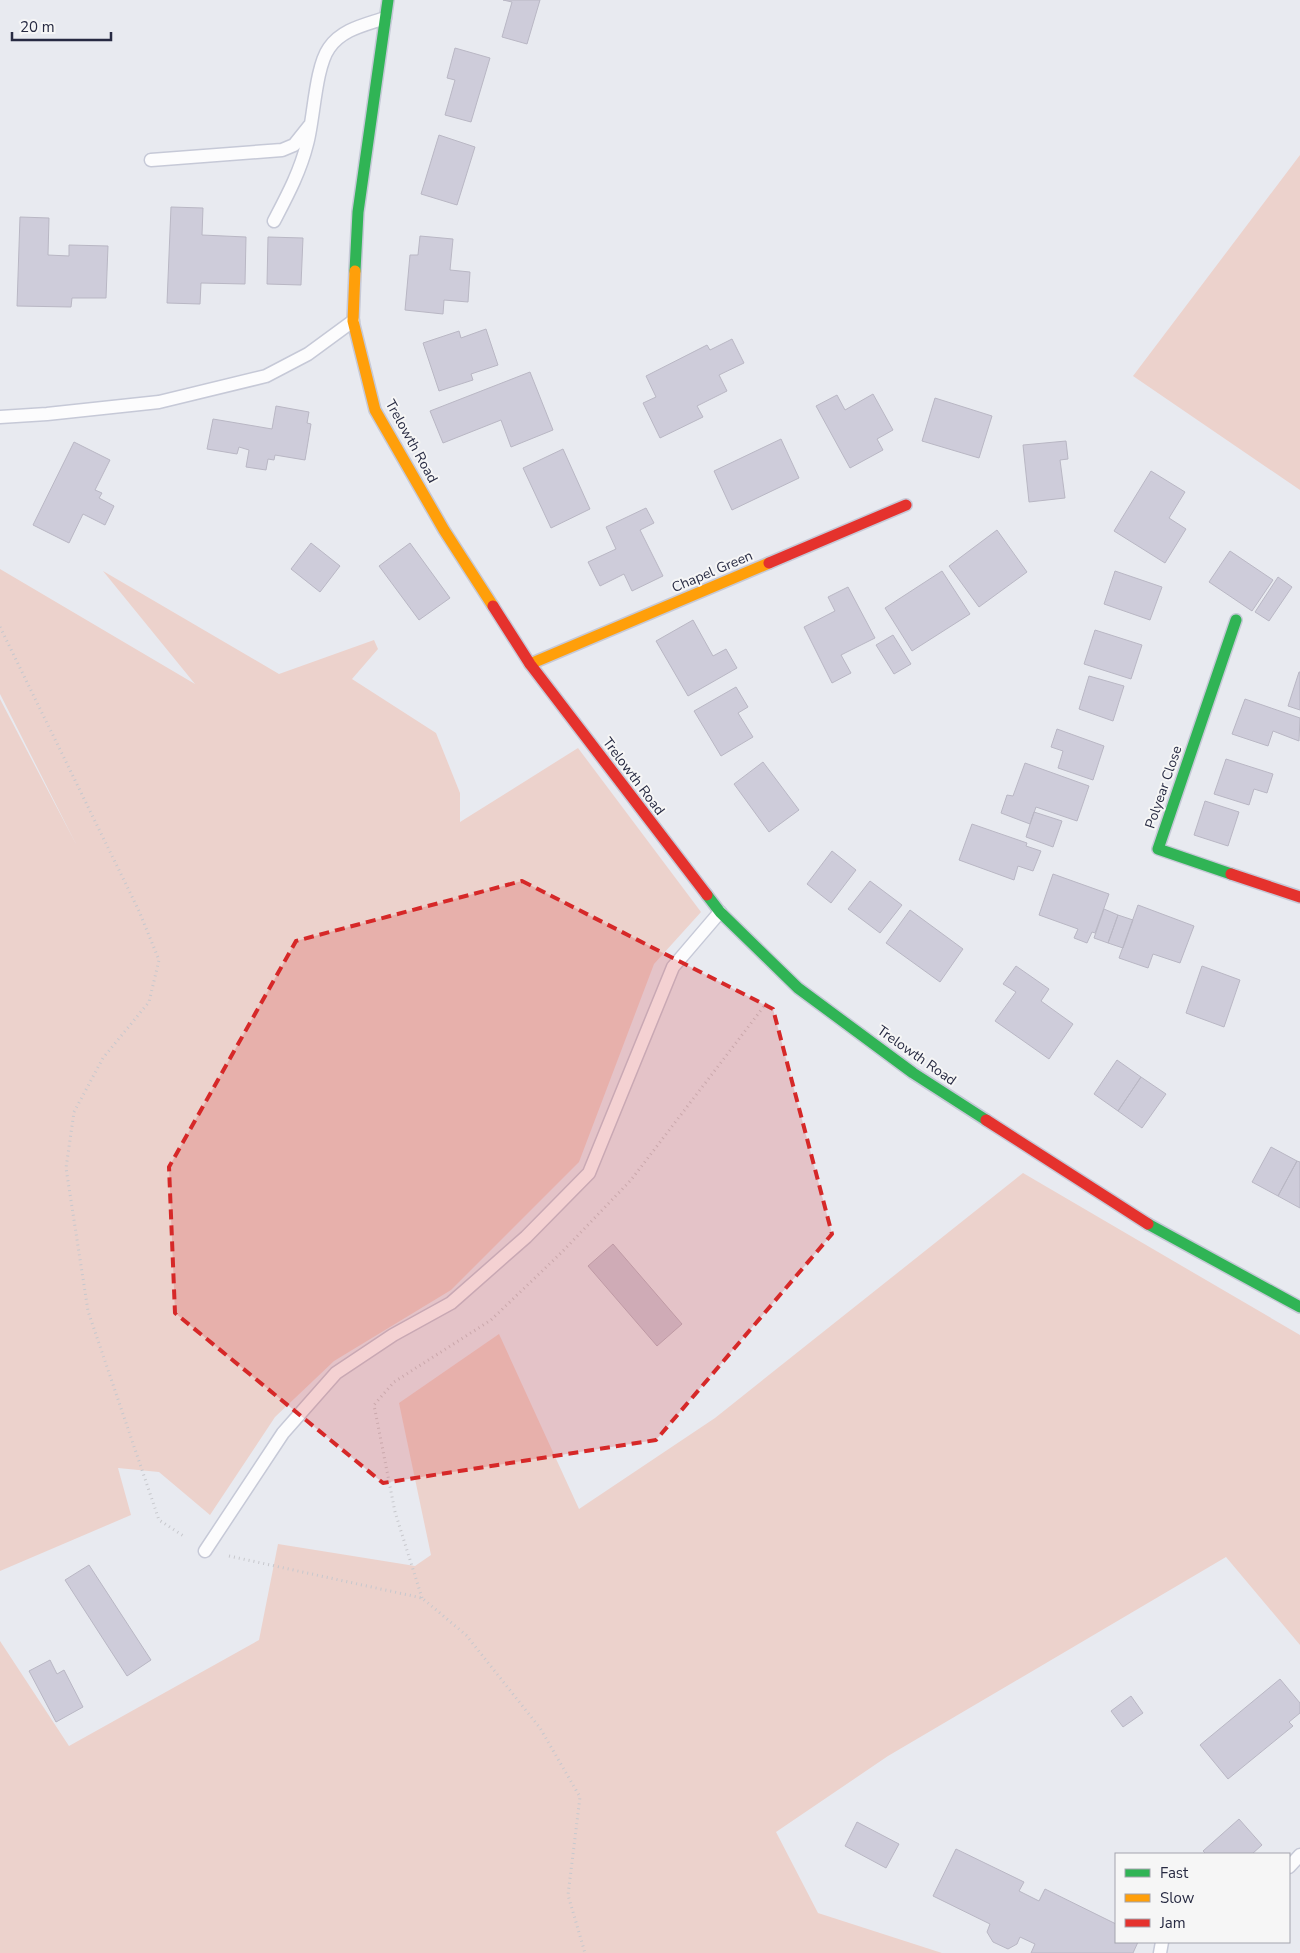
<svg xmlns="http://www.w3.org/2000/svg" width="1300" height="1953" viewBox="0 0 1300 1953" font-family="'Nunito Sans',sans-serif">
<rect width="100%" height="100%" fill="#e8eaf0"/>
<!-- green -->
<path fill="#ecd2cc" d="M1300 155V490L1133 376Z
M0 569 195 684 103 571 279 674 374 640 378 649 352 679 436 733 460 793V822L578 748 701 912 654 964 579 1162 451 1290 334 1361 275 1417 210 1515 159 1472 118 1468 131 1515 0 1571V699L77 846 0 694Z
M1023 1173 1300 1335V1645L1226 1557 888 1756 776 1832 818 1913 942 1953H0V1641L69 1746 259 1640 278 1544 415 1566 431 1555 399 1403 499 1334 579 1509 715 1418Z"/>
<!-- building -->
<path fill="#ceccda" stroke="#b9b7c4" d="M503 0H540L527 44 502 37 512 2Z
M455 48 490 58 471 122 445 115 455 80 447 78Z
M439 135 475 147 457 205 421 194Z
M171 207 203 208 202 235 246 237 245 284 201 283 200 304 167 303Z
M20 217 49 218 48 255 69 256V245L108 246 106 298H72L71 307 17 306Z
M420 236 453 239 450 270 470 272 468 302 444 300 443 314 405 310 410 255H418Z
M268 237 303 238 301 285 267 284Z
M486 329 498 365 471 374 473 380 439 391 423 343 459 331 461 338Z
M732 339 744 363 719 375 727 391 697 406 703 417 660 438 643 403 656 397 646 376 707 345 710 350Z
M530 372 553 430 511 447 501 420 443 443 430 411Z
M873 394 893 430 877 439 883 450 850 468 816 406 837 395 845 410Z
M935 398 992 416 979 458 922 441Z
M276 406 309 412 307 423 311 424 305 460 275 455 274 460 268 459 266 470 246 467 249 450 239 447 237 454 207 449 213 419 272 429Z
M781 439 799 478 732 510 714 471Z
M1066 441 1068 459 1060 460 1065 498 1029 502 1023 445Z
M74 442 110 460 95 490 102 493 99 498 114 506 105 525 83 514 69 543 33 525Z
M563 449 590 509 551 528 523 468Z
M1151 471 1185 492 1169 518 1186 529 1165 563 1114 531Z
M646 508 654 523 640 530 663 576 632 591 624 574 600 586 588 562 616 549 606 527Z
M997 530 1027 572 979 607 949 566Z
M311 543 340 566 320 592 291 569Z
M410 543 450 598 419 620 379 566Z
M1230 551 1273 580 1252 611 1209 582Z
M942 571 970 614 912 651 885 608Z
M1115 571 1162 587 1150 620 1104 604Z
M1278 577 1292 587 1269 621 1255 612Z
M848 587 875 638 841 655 851 673 832 683 804 627 835 611 828 597Z
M693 620 713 656 726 649 737 668 688 696 656 641Z
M1095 630 1142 645 1131 679 1084 664Z
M893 635 911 664 894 674 876 645Z
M1299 672H1300V710L1288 706Z
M1089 676 1124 686 1113 721 1079 709Z
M736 687 748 707 738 713 753 737 721 756 694 711Z
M1245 699 1300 718 1299 741 1273 731 1268 746 1232 734Z
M1057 729 1104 746 1093 780 1058 768 1063 751 1051 747Z
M1226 759 1273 774 1267 793 1254 789 1249 805 1214 794Z
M763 762 799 810 769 832 734 784Z
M1025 763 1089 786 1077 821 1036 807 1030 824 1001 813 1007 795 1013 796Z
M1205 801 1239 812 1228 846 1194 835Z
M1034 812 1062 821 1053 847 1026 837Z
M972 824 1027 843 1026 846 1041 851 1033 871 1018 866 1014 880 959 860Z
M832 851 856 870 831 903 807 884Z
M1053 874 1109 894 1095 933 1092 932 1087 943 1074 938 1078 929 1039 915Z
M870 881 902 905 880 933 848 909Z
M1138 905 1194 926 1180 963 1153 954 1148 968 1119 958Z
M1104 909 1118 915 1108 943 1094 938Z
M910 910 963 949 940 982 886 943Z
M1118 915 1133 920 1123 948 1108 943Z
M1016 966 1049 989 1041 1001 1073 1024 1049 1059 995 1021 1016 992 1003 984Z
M1202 966 1240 980 1224 1027 1186 1013Z
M1117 1060 1141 1077 1118 1111 1094 1094Z
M1141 1077 1166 1094 1142 1128 1118 1111Z
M1271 1147 1297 1161 1278 1196 1252 1182Z
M1297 1161 1300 1162V1208L1278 1196Z
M613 1244 682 1324 657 1346 588 1266Z
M89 1565 151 1660 127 1676 65 1580Z
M50 1660 57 1674 64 1670 83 1707 56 1722 29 1671Z
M1280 1679 1300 1703V1713L1289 1722 1293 1726 1228 1779 1200 1745Z
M1131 1696 1143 1713 1123 1727 1111 1711Z
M1239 1819 1262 1845 1252 1854H1206L1203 1851Z
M857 1822 899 1844 886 1868 845 1846Z
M956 1849 1024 1882 1019 1891 1039 1901 1045 1889 1116 1924V1942H1138L1133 1953H1031L1035 1944 1020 1937 1017 1944 1008 1949 993 1942 987 1932 990 1924 933 1896Z"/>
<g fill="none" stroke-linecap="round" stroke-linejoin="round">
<defs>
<path id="lane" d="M151 160 282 150 294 145 310 125
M274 221C287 196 300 172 307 144 314 119 315 68 329 48 342 29 365 25 385 18
M0 417 47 414 159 402 266 376 308 354 353 321
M205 1551 283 1433 336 1373 393 1335 451 1303 526 1237 589 1173 673 967 720 912
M1289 1867 1300 1855
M1160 1953 1162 1942"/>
<path id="fast" d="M355 271 358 212 388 0
M1231 874 1158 849 1236 620
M707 895 720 912 798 988 913 1073 986 1120
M1148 1224 1300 1307"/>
<path id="slow" d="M355 271 353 321 375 410 444 530 493 606
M530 664 769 563"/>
<path id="jam" d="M769 563 906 505
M493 606 530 664 707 895
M1231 874 1300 897
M986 1120 1148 1224"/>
</defs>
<!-- lane casing -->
<use href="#lane" stroke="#c6c9d7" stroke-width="15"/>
<!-- fast casing -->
<use href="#fast" stroke="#c6c9d7" stroke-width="14"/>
<!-- slow casing -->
<use href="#slow" stroke="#c6c9d7" stroke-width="14"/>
<!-- jam casing -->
<use href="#jam" stroke="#c6c9d7" stroke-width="14"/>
<!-- path -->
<path stroke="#c7c8cd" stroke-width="3" stroke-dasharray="1 4" stroke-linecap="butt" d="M0 627 139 911 159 960 149 1002 103 1058 74 1112 66 1168 88 1311 159 1520 185 1537
M229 1556 422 1598 466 1635 540 1728 580 1797 568 1895 585 1953
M422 1598 395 1512 374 1405 394 1382 491 1320 562 1252 631 1180 768 1001"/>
<!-- lane -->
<use href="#lane" stroke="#fcfcfd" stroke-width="12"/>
<!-- fast -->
<use href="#fast" stroke="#30b455" stroke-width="11"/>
<!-- slow -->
<use href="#slow" stroke="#ff9f0a" stroke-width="11"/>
<!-- jam -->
<use href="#jam" stroke="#e5322d" stroke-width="11"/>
</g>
<!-- marked area -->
<path fill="#d62828" fill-opacity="0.2" stroke="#d62828" stroke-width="4" stroke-dasharray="10 6" stroke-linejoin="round" d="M522 881 773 1009 832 1234 656 1440 383 1483 175 1313 169 1167 296 941Z"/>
<g text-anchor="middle" stroke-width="4" stroke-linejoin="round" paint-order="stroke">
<!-- street labels -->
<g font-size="14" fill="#272a42" stroke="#f6f6f6">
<text transform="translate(412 441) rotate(61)" y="5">Trelowth Road</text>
<text transform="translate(712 571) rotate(-23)" y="5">Chapel Green</text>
<text transform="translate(634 776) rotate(53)" y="5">Trelowth Road</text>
<text transform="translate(1163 787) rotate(-71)" y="5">Polyear Close</text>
<text transform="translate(917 1055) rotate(35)" y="5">Trelowth Road</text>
</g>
</g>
<!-- legend -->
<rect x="1115" y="1853" width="175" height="90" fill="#f6f6f6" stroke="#a3a4ae"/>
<rect x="1125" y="1869" width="25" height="8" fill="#30b455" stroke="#a3a4ae"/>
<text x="1160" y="1878" font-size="15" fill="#272a42">Fast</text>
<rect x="1125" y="1894" width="25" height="8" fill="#ff9f0a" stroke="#a3a4ae"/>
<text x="1160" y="1903" font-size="15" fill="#272a42">Slow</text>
<rect x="1125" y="1919" width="25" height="8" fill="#e5322d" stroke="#a3a4ae"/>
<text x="1160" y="1928" font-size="15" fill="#272a42">Jam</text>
<!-- scale -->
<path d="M12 32v8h99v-8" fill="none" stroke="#272a42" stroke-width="2.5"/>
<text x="20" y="32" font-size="15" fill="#272a42" stroke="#f6f6f6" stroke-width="4" paint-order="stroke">20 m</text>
</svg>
